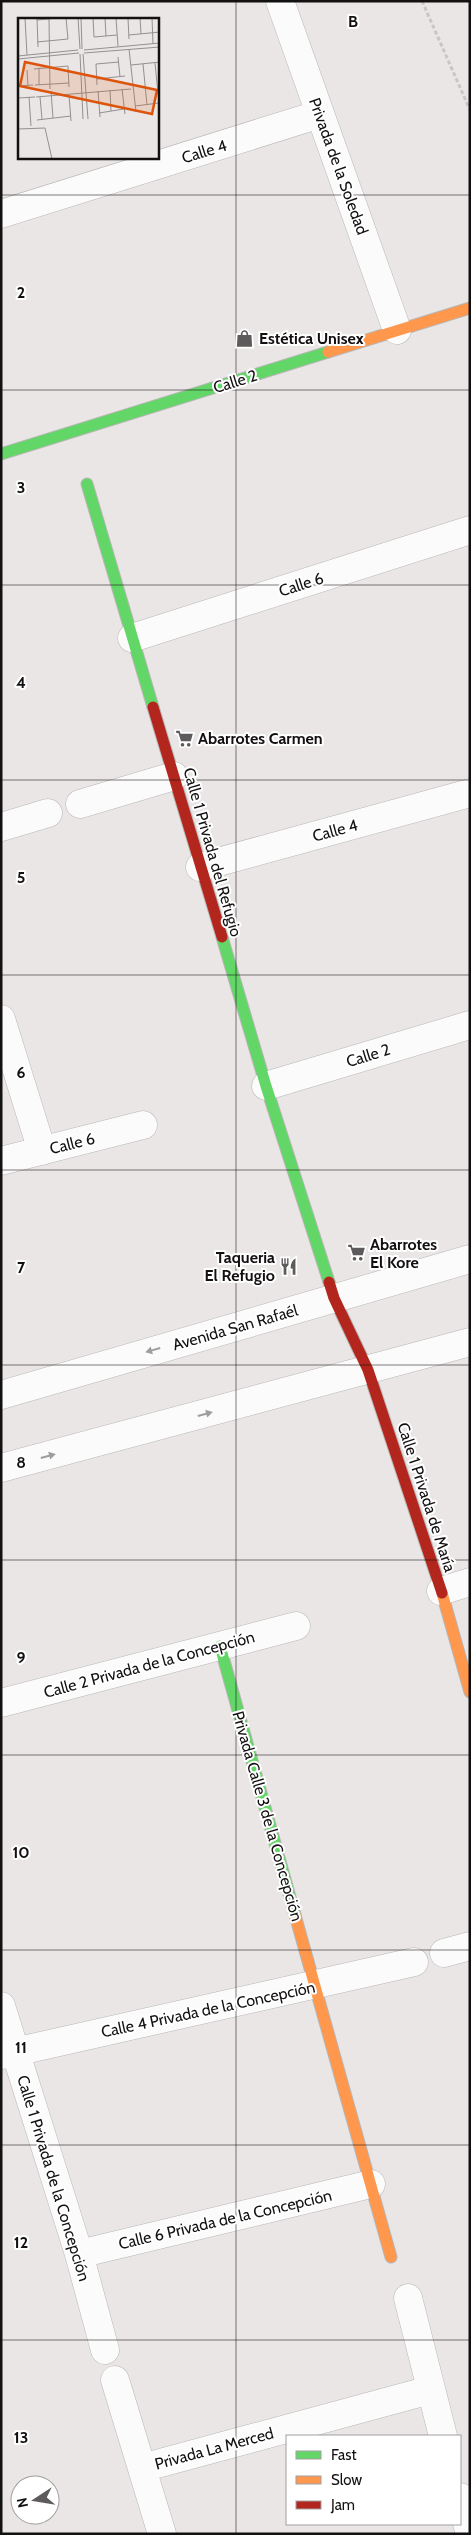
<svg xmlns="http://www.w3.org/2000/svg" width="471" height="2535" viewBox="0 0 471 2535" font-family="Cabin,sans-serif">
<rect width="100%" height="100%" fill="#eae6e6"/>
<g fill="none" stroke-linecap="round" stroke-linejoin="round">
<defs>
<path id="street" d="M280 1 397 330
M1 214 320 114
M132 638 470 530
M80 804 174 776
M1 827 48 813
M200 867 470 793
M1 1019 42 1151
M266 1086 470 1025
M1 1161 143 1125
M1 1395 470 1259
M1 1468 470 1342
M441 1591 470 1582
M1 1703 296 1626
M444 1953 470 1946
M1 2006 79 2254 105 2350
M1 2055 414 1962
M79 2254 371 2184
M408 2298 443 2436
M115 2380 162 2534
M142 2468 430 2390
M460 2497 470 2534"/>
<path id="fast" d="M1 454 328 352
M87 484 153 707
M222 937 266 1086 329 1282
M220 1646 295 1915"/>
<path id="slow" d="M328 352 470 308
M442 1593 470 1692
M295 1915 391 2257"/>
<path id="jam" d="M153 707 222 937
M329 1282 334 1298 368 1370 442 1593"/>
</defs>
<!-- street casing -->
<use href="#street" stroke="#b8b6b6" stroke-width="29"/>
<!-- fast casing -->
<use href="#fast" stroke="#b8b6b6" stroke-width="13"/>
<!-- slow casing -->
<use href="#slow" stroke="#b8b6b6" stroke-width="13"/>
<!-- jam casing -->
<use href="#jam" stroke="#b8b6b6" stroke-width="13"/>
<!-- path -->
<path stroke="#c8c6c6" stroke-width="3" stroke-dasharray="4 2.5" stroke-linecap="butt" d="M422 1 470 110"/>
<!-- street -->
<use href="#street" stroke="#fcfbfb" stroke-width="28"/>
<!-- fast -->
<use href="#fast" stroke="#63d668" stroke-width="11"/>
<!-- slow -->
<use href="#slow" stroke="#ff974d" stroke-width="11"/>
<!-- jam -->
<use href="#jam" stroke="#b3261e" stroke-width="11"/>
</g>
<!-- one-way arrows -->
<defs><path id="oneway-solid" d="M-6-.8H1V-3.2L6.5 0L1 3.2V.8H-6Z" transform="scale(1.25)"/></defs>
<g fill="#9f9d9d">
<use href="#oneway-solid" transform="translate(153 1350) rotate(164)"/>
<use href="#oneway-solid" transform="translate(205 1414) rotate(-15)"/>
<use href="#oneway-solid" transform="translate(48 1456) rotate(-15)"/>
</g>
<!-- grid -->
<path fill="none" stroke="#131011" stroke-width="1" stroke-opacity="0.55" d="M236 1V2534M1 195H470M1 390H470M1 585H470M1 780H470M1 975H470M1 1170H470M1 1365H470M1 1560H470M1 1755H470M1 1950H470M1 2145H470M1 2340H470"/>
<!-- icons -->
<defs>
<symbol id="shop-bare" viewBox="-9 -9 18 18"><path d="M-5-2.5h2.3a2.7 3.5 0 0 1 5.4 0H5L5.5 6h-11ZM-1.5-2.5h3a1.5 2.3 0 0 0-3 0Z" fill="#5e5b5c" stroke="#fff" stroke-width="2.5" paint-order="stroke"/></symbol>
<symbol id="supermarket-bare" viewBox="-9 -9 18 18"><path d="M-6-5.5h2.5l.6 2H6L4.5 2H-2.5L-4.4-4H-6ZM-1.5 3.2a1.3 1.3 0 1 0 .1 0ZM3 3.2a1.3 1.3 0 1 0 .1 0Z" fill="#5e5b5c" stroke="#fff" stroke-width="2.5" paint-order="stroke"/></symbol>
<symbol id="restaurant-bare" viewBox="-9 -9 18 18"><path d="M-5-6h1v4h1v-4h1v4h1v-4h1v5L-1.5 .5V6h-2V.5L-5-1ZM5-6V6H3V1.5H1.5Q1.5-4 5-6Z" fill="#5e5b5c" stroke="#fff" stroke-width="2.5" paint-order="stroke"/></symbol>
</defs>
<g fill-rule="evenodd">
<use href="#shop-bare" x="232" y="326" width="25" height="25"/>
<use href="#supermarket-bare" x="172" y="726" width="25" height="25"/>
<use href="#supermarket-bare" x="344" y="1240" width="25" height="25"/>
<use href="#restaurant-bare" x="276" y="1254" width="25" height="25"/>
</g>
<g text-anchor="middle" stroke-width="4" stroke-linejoin="round" paint-order="stroke">
<!-- street labels -->
<g font-size="16" fill="#131011" stroke="#fff">
<text transform="translate(204 151) rotate(-17)" y="6">Calle 4</text>
<text transform="translate(339 166) rotate(70)" y="6">Privada de la Soledad</text>
<text transform="translate(235 381) rotate(-17)" y="6">Calle 2</text>
<text transform="translate(301 584) rotate(-18)" y="6">Calle 6</text>
<text transform="translate(335 830) rotate(-15)" y="6">Calle 4</text>
<text transform="translate(213 852) rotate(74)" y="6">Calle 1 Privada del Refugio</text>
<text transform="translate(368 1055) rotate(-17)" y="6">Calle 2</text>
<text transform="translate(72 1143) rotate(-14)" y="6">Calle 6</text>
<text transform="translate(235 1327) rotate(-16)" y="6">Avenida San Rafaél</text>
<text transform="translate(427 1497) rotate(72)" y="6">Calle 1 Privada de María</text>
<text transform="translate(149 1664) rotate(-15)" y="6">Calle 2 Privada de la Concepción</text>
<text transform="translate(268 1816) rotate(74)" y="6">Privada Calle 3 de la Concepción</text>
<text transform="translate(208 2009) rotate(-12)" y="6">Calle 4 Privada de la Concepción</text>
<text transform="translate(54 2178) rotate(73)" y="6">Calle 1 Privada de la Concepción</text>
<text transform="translate(225 2219) rotate(-13)" y="6">Calle 6 Privada de la Concepción</text>
<text transform="translate(214 2448) rotate(-15)" y="6">Privada La Merced</text>
</g>
<!-- poi labels -->
<g font-size="16" font-weight="bold" fill="#131011" stroke="#fff" text-anchor="start">
<text x="259" y="344">Estética Unisex</text>
<text x="198" y="744">Abarrotes Carmen</text>
<text x="370" y="1250">Abarrotes<tspan x="370" dy="18">El Kore</tspan></text>
<text x="275" y="1263" text-anchor="end">Taqueria<tspan x="275" dy="18">El Refugio</tspan></text>
</g>
</g>
<!-- overview -->
<g transform="translate(18 18)">
<rect width="141" height="141" fill="#eae6e6"/>
<path fill="none" stroke="#949091" stroke-width="1" d="M7 0 9 37M19 0 20 29M60 0 62 31M63 0 64 31M75 0 76 19 99 17M87 0 88 18M98 0 100 28M110 0 111 21M122 0 123 16M134 0 135 26M31 1 32 71M19 2 40 0M111 17 142 14M19 24 50 21 48 0M111 31 118 94M66 32 142 25M66 35 142 29M62 36 65 101M65 36 70 101M0 38 60 32M100 39 102 59M0 41 61 35M137 45 141 85M125 46 129 87M113 47 142 44M16 51 50 48 51 69M21 51V67M9 52 10 68M79 61 107 58M17 67 51 65M79 67 78 46 101 44M0 68 15 67M104 71 107 96M92 72 93 93M33 73 35 100M80 73 82 99M51 77 53 103M11 79 13 108M18 79 113 71M22 79 24 101M0 80 17 79M117 88 141 85M81 95 106 91M19 102 53 98M0 111 27 110 34 141"/>
<path fill="#dd550c" fill-opacity="0.15" stroke="#dd550c" stroke-width="2.5" d="M7 44 139 72 134 96 2 68Z"/>
<rect width="141" height="141" fill="none" stroke="#131011" stroke-width="2.5"/>
</g>
<g font-size="16" text-anchor="middle" font-weight="bold" fill="#131011" stroke="#fff" stroke-width="4" stroke-linejoin="round" paint-order="stroke">
<text x="353" y="27">B</text>
<text x="21" y="298">2</text>
<text x="21" y="493">3</text>
<text x="21" y="688">4</text>
<text x="21" y="883">5</text>
<text x="21" y="1078">6</text>
<text x="21" y="1273">7</text>
<text x="21" y="1468">8</text>
<text x="21" y="1663">9</text>
<text x="21" y="1858">10</text>
<text x="21" y="2053">11</text>
<text x="21" y="2248">12</text>
<text x="21" y="2443">13</text>
</g>
<!-- border -->
<rect width="471" height="2535" fill="none" stroke="#131011" stroke-width="5"/>
<!-- legend -->
<rect x="286" y="2435" width="175" height="90" fill="#ffffff" stroke="#a19fa0"/>
<rect x="296" y="2451" width="25" height="8" fill="#63d668" stroke="#a19fa0"/>
<text x="331" y="2460" font-size="15" fill="#131011">Fast</text>
<rect x="296" y="2476" width="25" height="8" fill="#ff974d" stroke="#a19fa0"/>
<text x="331" y="2485" font-size="15" fill="#131011">Slow</text>
<rect x="296" y="2501" width="25" height="8" fill="#b3261e" stroke="#a19fa0"/>
<text x="331" y="2510" font-size="15" fill="#131011">Jam</text>
<!-- north arrow -->
<g transform="translate(35 2500) rotate(258)"><circle r="24" fill="#ffffff" stroke="#a19fa0"/>
<path d="M0-4L9 19L0 12L-9 19Z" fill="#5e5b5c"/>
<text y="-8" font-size="14" font-weight="bold" text-anchor="middle" fill="#131011">N</text>
</g>
</svg>
